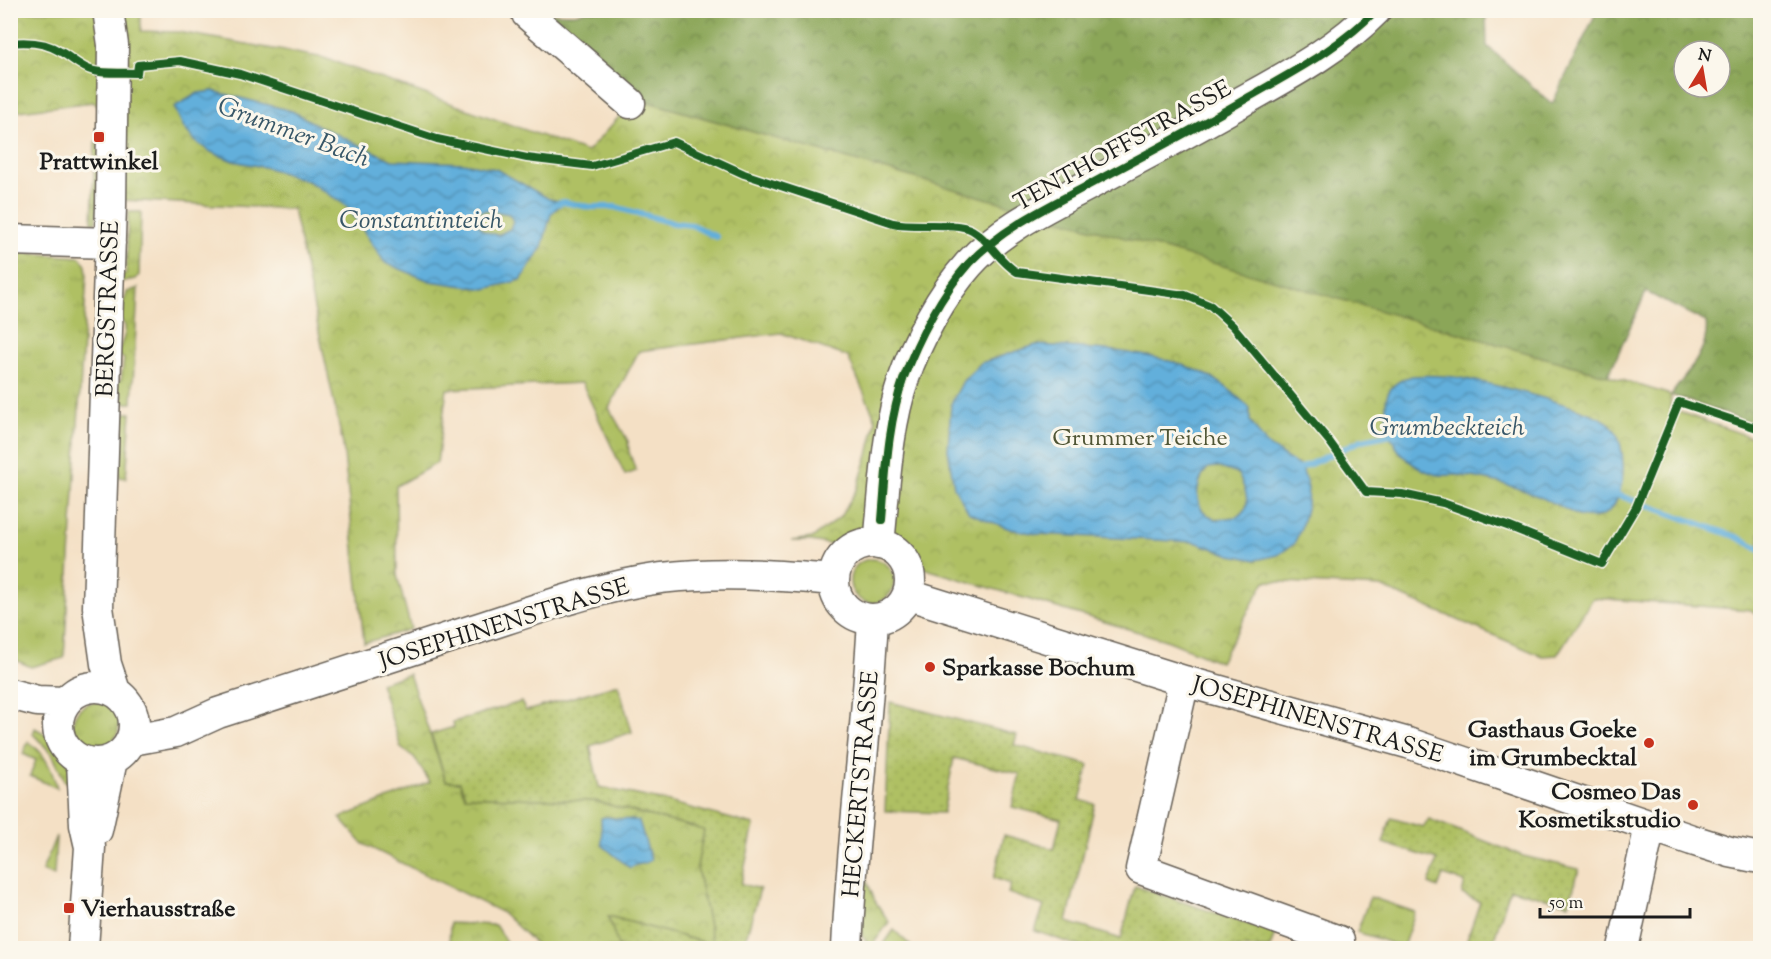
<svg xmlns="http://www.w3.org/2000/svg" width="1771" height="959" viewBox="0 0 1771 959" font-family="'Sorts Mill Goudy',serif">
<defs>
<pattern id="grass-tufts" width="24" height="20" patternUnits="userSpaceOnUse" patternTransform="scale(1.5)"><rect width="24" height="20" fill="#afc063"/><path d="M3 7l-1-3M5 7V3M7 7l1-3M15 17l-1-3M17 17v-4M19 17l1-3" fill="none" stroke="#96a455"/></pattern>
<pattern id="forest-crowns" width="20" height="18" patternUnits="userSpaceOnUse" patternTransform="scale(1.5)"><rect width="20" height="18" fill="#8ba659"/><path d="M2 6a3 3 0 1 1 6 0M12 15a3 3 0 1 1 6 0" fill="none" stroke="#718649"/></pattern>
<pattern id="park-crowns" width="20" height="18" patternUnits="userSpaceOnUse" patternTransform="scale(1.5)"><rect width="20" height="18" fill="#afc063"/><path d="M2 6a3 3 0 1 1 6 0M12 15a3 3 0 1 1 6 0" fill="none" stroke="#96a455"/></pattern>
<pattern id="garden-dots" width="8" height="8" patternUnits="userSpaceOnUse" patternTransform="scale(1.5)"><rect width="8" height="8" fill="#afc063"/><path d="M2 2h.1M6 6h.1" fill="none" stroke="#96a455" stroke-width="1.8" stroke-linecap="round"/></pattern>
<pattern id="water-waves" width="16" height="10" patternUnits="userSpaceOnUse" patternTransform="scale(1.5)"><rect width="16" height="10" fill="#62afdb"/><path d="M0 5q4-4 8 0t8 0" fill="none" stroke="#508eb1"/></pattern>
</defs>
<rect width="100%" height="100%" fill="#fbf7ec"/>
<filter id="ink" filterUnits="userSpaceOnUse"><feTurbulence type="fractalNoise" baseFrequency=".0167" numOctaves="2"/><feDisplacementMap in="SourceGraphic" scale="12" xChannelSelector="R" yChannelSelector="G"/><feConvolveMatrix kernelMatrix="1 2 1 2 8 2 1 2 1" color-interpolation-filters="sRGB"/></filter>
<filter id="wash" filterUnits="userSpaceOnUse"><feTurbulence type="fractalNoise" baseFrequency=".008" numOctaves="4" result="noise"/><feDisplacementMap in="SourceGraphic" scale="24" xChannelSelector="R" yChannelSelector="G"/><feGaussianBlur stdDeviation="1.35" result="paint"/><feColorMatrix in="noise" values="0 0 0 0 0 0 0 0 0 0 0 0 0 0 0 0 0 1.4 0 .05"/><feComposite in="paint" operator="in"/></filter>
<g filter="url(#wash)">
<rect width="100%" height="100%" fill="#f4e0c5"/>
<!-- grass -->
<path fill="url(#grass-tufts)" stroke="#666e40" stroke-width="1.5" d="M95 142H102L96 222H92Z
M128 212H141L139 275 136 279 120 282 121 275 126 274Z
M10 252 80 257 86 265 87 274 64 658 31 667 11 658Z
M138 288 132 403H122V394L115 388 116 382 121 380 124 359 117 354C120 347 127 334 125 326 123 321 119 320 119 314 119 306 126 301 127 292Z
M121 413H131L126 478 119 477Z
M850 581a22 22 0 1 1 44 0a22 22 0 1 1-44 0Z
M73 725a23 23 0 1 1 46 0a23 23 0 1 1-46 0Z
M35 728C55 738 68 760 76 780L65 782 52 754 33 734Z
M28 742C45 752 52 770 57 788L30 776 36 760 23 754Z
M56 836 54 876 42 871Z
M865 876 875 901 889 922 871 947 862 936Z
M1370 897 1415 912 1403 947 1357 932Z
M450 923 495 925 510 948H449Z
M894 930 913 948H881Z"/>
<!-- forest -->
<path fill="url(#forest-crowns)" stroke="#54613a" stroke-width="1.5" fill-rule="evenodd" d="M589 10 1486 11 1487 46 1552 104 1597 11H1760V426L1671 395C1686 374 1710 350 1706 322L1646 292 1608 376 641 100 537 13 575 14ZM1684 51H1720V87H1684Z"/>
<!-- park -->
<path fill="url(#park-crowns)" stroke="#666e40" stroke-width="1.5" d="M10 11H141V31L179 32 324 58 587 152 628 107 641 100 1609 376 1671 395 1670 409 1760 440V617L1751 610 1593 598 1557 655 1542 656 1381 587 1265 581 1220 662 1169 641 862 550 811 541H791L812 538 840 517 857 489 868 455 876 420 848 357 781 333 639 351 609 408 628 441 629 452 636 471 625 475 582 383 447 389 437 463 396 486 397 575 411 629 364 643 343 445 293 209 122 200 123 126 93 102 11 112Z
M409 674 446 781H460L465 796 594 801 705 830 697 867 713 945 609 916 619 948H540L503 913 363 844 340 818 430 782 414 757 401 748 380 683Z"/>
<!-- garden -->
<path fill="url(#garden-dots)" stroke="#666e40" stroke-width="1.5" d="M618 684 632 732 590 746 599 787 665 801 754 825 741 884 760 889 743 948H619L608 916 713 945 697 867 704 830 594 801 465 796 460 782 446 781 431 734 454 727 453 722 521 702 526 711Z
M890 702 1017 735 1014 745 1089 765 1080 800 1095 804 1067 922 1121 939 1135 886 1275 933 1270 948H1084L1035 931 1044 906 1008 893 1011 884 994 878 1004 835 1054 849 1061 819 1012 807 1020 774 954 758 943 813 885 811Z
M1391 818 1423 827 1429 819 1523 856 1579 869 1569 904 1510 889 1491 948H1464L1480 902 1462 894 1465 882 1443 875 1438 888 1429 884 1437 860 1383 843Z"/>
<!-- water -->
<path fill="url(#water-waves)" stroke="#3f667c" stroke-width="1.5" fill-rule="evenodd" d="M213 91 292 111 319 126 392 160 463 163 496 169 549 199 563 202 551 214 542 247 521 280 485 289 430 281 385 263 347 206 308 181 268 168 233 161 211 152 196 142 184 128 174 107 198 93ZM488 210 509 214 513 221 510 229 498 235C484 232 479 231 476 216L480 211Z
M1036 345C1086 348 1162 351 1207 375 1223 383 1237 396 1250 408V421L1266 444 1302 468 1308 488 1307 505 1301 528 1294 544 1278 555 1256 560 1231 555 1195 542 1037 534 1010 529 969 513 954 487 948 450 951 404 963 381 981 363ZM1217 467 1238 474C1244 486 1256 511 1235 517 1229 518 1222 518 1216 520 1212 517 1206 514 1203 511 1193 498 1198 479 1208 468Z
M1412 376C1431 375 1452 376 1471 380 1496 385 1598 410 1611 425 1628 443 1628 501 1605 514 1596 519 1587 518 1578 516 1550 500 1520 487 1488 480 1478 478 1467 476 1456 475 1449 475 1441 476 1434 474 1400 463 1385 438 1386 404 1386 388 1398 380 1412 376Z
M606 817 639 821 651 860C645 865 637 863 630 868L602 845 601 818Z"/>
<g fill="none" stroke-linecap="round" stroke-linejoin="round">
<!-- stream -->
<path stroke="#62afdb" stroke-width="6" d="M557 204 563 202 589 207H615L673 223 692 225 716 237
M1295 471 1362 440 1397 433
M1613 491 1618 495 1737 537 1760 549"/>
</g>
</g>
<g filter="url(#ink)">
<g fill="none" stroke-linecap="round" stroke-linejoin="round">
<defs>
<path id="minor" d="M108 10 113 45 111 206 98 607 106 664 115 691
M526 10 527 14 630 103
M10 240 110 243
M834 581a38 38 0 1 1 76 0a38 38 0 1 1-76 0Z
M879 544C885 488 886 431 904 378 917 340 942 294 969 264 1002 227 1050 206 1094 182 1143 156 1193 130 1241 102 1289 75 1337 50 1376 10
M909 595 1184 681 1408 743 1692 840 1730 852 1760 858
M1184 681 1141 869 1339 941 1337 948
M58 725a38 38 0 1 1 76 0a38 38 0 1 1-76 0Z
M10 694 37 701 65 702
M132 740 176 732 218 713C303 686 388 658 473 630 535 610 597 587 661 578 719 571 776 575 834 580
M82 761 85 825 90 847 83 948
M97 830 112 760
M847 948C852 839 867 730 873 620
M1623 948 1650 826"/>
</defs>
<!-- minor casing -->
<use href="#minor" stroke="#686157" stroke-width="33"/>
<!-- minor -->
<use href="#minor" stroke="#fff" stroke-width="30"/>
<defs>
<path id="cycleway" d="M10 43C28 41 46 42 61 52 72 58 81 68 94 71 108 74 123 72 137 73L138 65 180 61 240 74 437 139 527 158 592 166 674 142 744 174 893 223C914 228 955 221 972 230 990 240 999 262 1017 272L1185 295 1211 306 1233 326 1329 441 1366 492 1402 494 1443 503 1510 527 1602 564 1636 507 1679 402 1760 429
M882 520C886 472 888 422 904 377 918 339 942 293 969 263 1004 226 1054 204 1098 180 1149 153 1200 126 1249 97 1294 71 1340 48 1376 10"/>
</defs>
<!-- cycleway casing -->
<use href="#cycleway" stroke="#fbf7ec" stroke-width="11"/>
<!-- cycleway -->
<use href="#cycleway" stroke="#1b5e20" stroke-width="8"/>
</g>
</g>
<!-- markers -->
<g fill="#c8321e" stroke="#fbf7ec" stroke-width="2">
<rect x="93" y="131" width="12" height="12" rx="3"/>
<circle cx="930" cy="667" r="6"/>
<circle cx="1649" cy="743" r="6"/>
<circle cx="1693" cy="805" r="6"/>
<rect x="63" y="902" width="12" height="12" rx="3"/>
</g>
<g text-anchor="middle" stroke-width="6" stroke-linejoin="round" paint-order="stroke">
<!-- street labels -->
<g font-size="24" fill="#1c1c1c" stroke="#fbf7ec">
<text transform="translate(1122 145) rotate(-29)" y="8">TENTHOFFSTRASSE</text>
<text transform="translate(107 309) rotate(-88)" y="8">BERGSTRASSE</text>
<text transform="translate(504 623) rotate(-17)" y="8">JOSEPHINENSTRASSE</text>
<text transform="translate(1318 719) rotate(16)" y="8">JOSEPHINENSTRASSE</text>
<text transform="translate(860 784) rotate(-85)" y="8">HECKERTSTRASSE</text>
</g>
<!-- poi labels -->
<g font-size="24" font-weight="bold" fill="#1c1c1c" stroke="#fbf7ec" text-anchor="start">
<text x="99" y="169" text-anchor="middle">Prattwinkel</text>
<text x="942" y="675">Sparkasse Bochum</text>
<text x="1637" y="737" text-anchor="end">Gasthaus Goeke<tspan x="1637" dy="28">im Grumbecktal</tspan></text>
<text x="1681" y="799" text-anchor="end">Cosmeo Das<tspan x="1681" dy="28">Kosmetikstudio</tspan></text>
<text x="81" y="916">Vierhausstraße</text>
</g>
<!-- park labels -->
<g font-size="24" fill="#4f5535" stroke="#fbf7ec">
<text x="1140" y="445">Grummer Teiche</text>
</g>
<!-- water labels -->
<g font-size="26" font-style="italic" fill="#385768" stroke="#fbf7ec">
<text transform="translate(294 131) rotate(20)" y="9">Grummer Bach</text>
<text x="421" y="228">Constantinteich</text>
<text x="1447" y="435">Grumbeckteich</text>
</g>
</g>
<!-- margin -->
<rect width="1771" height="959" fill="none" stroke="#fbf7ec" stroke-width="36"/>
<!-- north arrow -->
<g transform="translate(1702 69) rotate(11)"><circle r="28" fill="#fbf7ec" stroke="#a29f99" stroke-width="1.5"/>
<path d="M0-4.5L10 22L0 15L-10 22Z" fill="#c8321e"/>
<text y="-9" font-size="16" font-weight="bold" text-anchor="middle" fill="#1c1c1c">N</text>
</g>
<!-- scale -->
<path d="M1540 908v9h150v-9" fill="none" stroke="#1c1c1c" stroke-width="3"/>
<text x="1549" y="908" font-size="18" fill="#1c1c1c" stroke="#fbf7ec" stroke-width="4.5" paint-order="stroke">50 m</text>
</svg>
